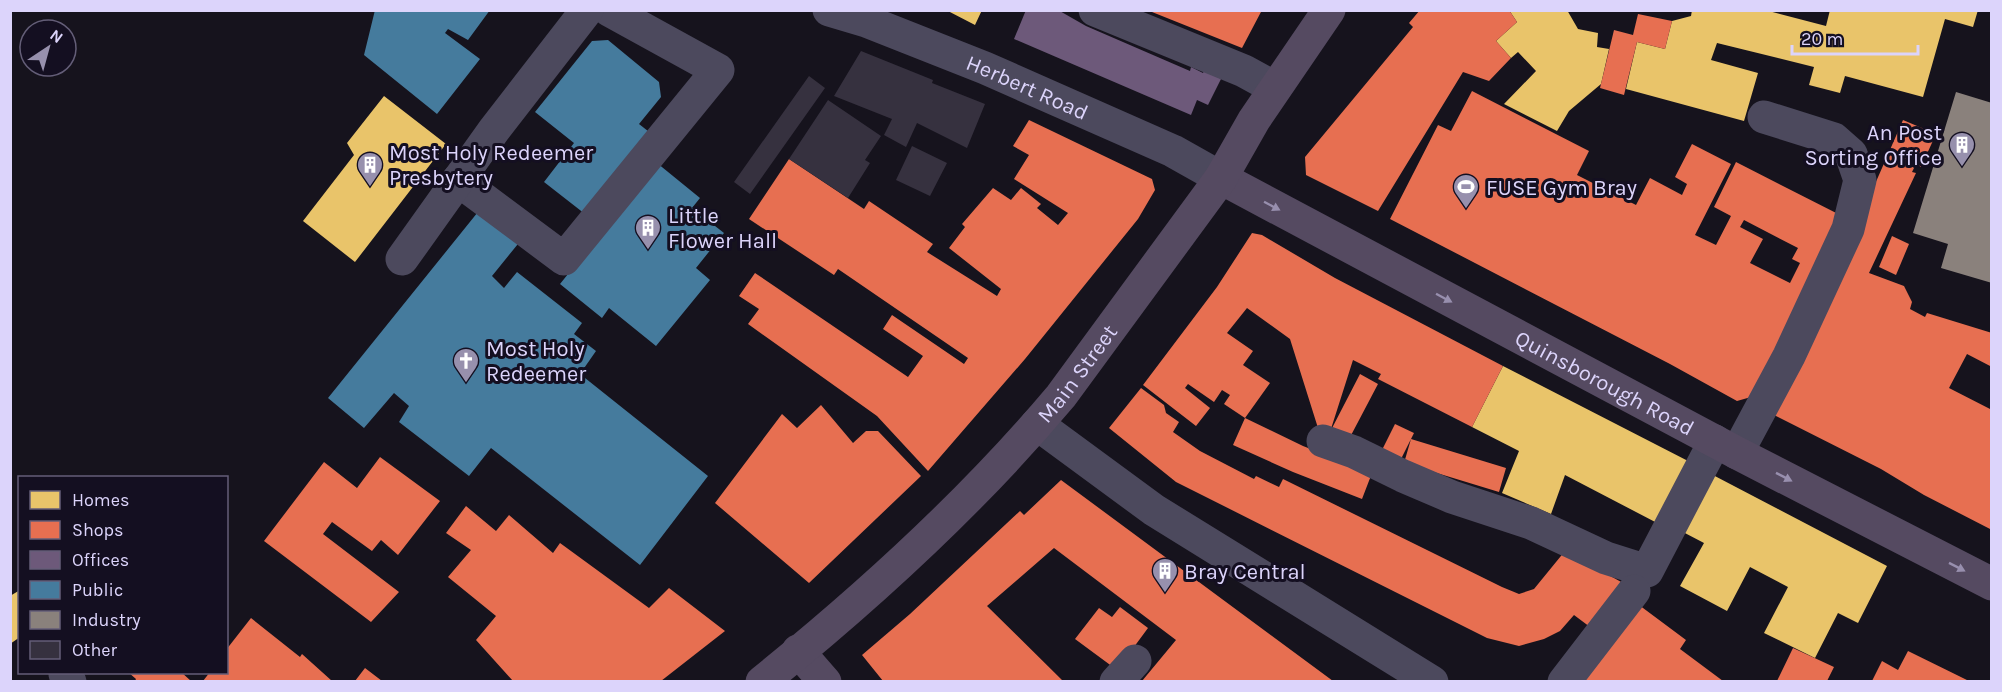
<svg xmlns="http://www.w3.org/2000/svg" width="2002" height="692" viewBox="0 0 2002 692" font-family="Karla,sans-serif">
<rect width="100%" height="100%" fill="#16131d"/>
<!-- homes -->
<path fill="#e9c46a" d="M946 10H982L975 25Z
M1509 10H1567L1578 29 1598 33 1597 47 1609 49 1601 84 1569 111 1557 131 1504 104 1536 71 1518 52 1511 58 1496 41 1517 22Z
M1692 10H1765L1826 26 1830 10H1978L1973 27 1945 19 1923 97 1845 76 1840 93 1809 85 1814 67 1717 43 1711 60 1758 73 1744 121 1626 89 1637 42 1665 49 1672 21 1691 16Z
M384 96 446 144 355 262 303 221 354 155 347 143Z
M1503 366 1690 462 1659 524 1565 475 1551 514 1502 493 1519 451 1472 427Z
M1711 474 1887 566 1858 623 1838 613 1815 658 1764 633 1788 587 1750 567 1727 611 1680 586 1704 543 1681 531Z
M20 590V637L10 644V596Z"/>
<!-- shops -->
<path fill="#e76f51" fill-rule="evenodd" d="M1147 10H1262L1242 48Z
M1420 10H1509L1517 22 1496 41 1511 58 1489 81 1463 72 1378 211 1306 175 1305 157 1413 27 1409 23Z
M1638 14 1672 21 1665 49 1637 42 1624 95 1600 88 1614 30 1633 35Z
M1472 91 1589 151 1577 175 1636 205 1650 178 1682 195 1687 184 1675 177 1692 144 1731 164 1695 235 1716 245 1731 216 1714 207 1736 162 1848 219 1758 395 1737 401 1670 364 1390 219 1438 125 1451 131ZM1744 220 1798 248 1792 259 1800 263 1790 283 1750 263 1763 239 1740 227Z
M1029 120 1152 179 1155 190 1138 219 1025 359 928 471 877 416 748 324 759 309 739 296 755 273 908 377 923 356 883 329 892 315 964 364 968 358 838 269 834 275 749 219 789 159 864 209 869 201 933 244 927 252 997 296 1001 289 949 248 965 227 962 224 993 188 1011 200 1021 188 1041 204 1037 208 1058 225 1068 213 1014 179 1029 155 1013 146Z
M1903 120 1936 134 1921 167 1916 164 1912 172 1916 173 1869 273 1904 286 1912 302 1910 309 1925 317 1927 313 1992 333V367L1967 354 1949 388 1992 410V530L1924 495 1881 469 1774 415Z
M1252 233 1262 235 1335 278 1503 366 1472 427 1378 379 1381 374 1353 360 1330 432 1318 428 1290 339 1247 308 1227 333 1253 351 1243 365 1270 383 1245 418 1224 404 1230 395 1222 390 1214 402 1188 384 1185 388 1210 408 1196 426 1143 385 1217 287Z
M1892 236 1909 244 1896 275 1879 267Z
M1360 374 1378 384 1348 441 1330 432Z
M1141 388 1164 405 1166 413 1179 422 1173 432 1200 451 1254 479 1256 476 1279 487 1283 479 1502 587 1519 594 1534 589 1565 551 1623 583 1590 627 1574 615 1560 631 1544 639 1519 646 1487 638 1176 482 1109 428Z
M821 405 853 443 866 431H878L921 476 809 583 715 503 782 414 797 428Z
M1245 418 1303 446 1372 473 1362 499 1293 472 1233 445Z
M1395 424 1414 433 1400 461 1381 452Z
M1411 439 1506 468 1499 492 1404 463Z
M380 457 440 501 398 555 381 540 372 551 332 522 323 534 399 592 371 622 264 541 324 462 357 488Z
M1061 480 1333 681H1142L1176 640 1054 548 987 606 1063 681H883L862 655 910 614 1020 511 1024 515Z
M466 506 496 531 509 515 553 553 560 543 649 608 669 588 725 631 661 681H513L476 640 496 616 448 577 471 550 446 533Z
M1639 605 1686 640 1680 649 1723 681H1581Z
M1120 607 1148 628 1117 670 1075 639 1099 608 1112 617Z
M251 618 300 657 302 654 332 681H203L210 672H226V650Z
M1793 648 1834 667 1827 681H1777Z
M1908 651 1969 681H1872L1882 661 1898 670Z
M365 668 382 681H355Z
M128 672H181L191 681H135L136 679Z"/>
<!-- offices -->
<path fill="#6d597a" d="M1026 10H1058L1086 26 1190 71 1191 67 1203 73 1205 69 1221 79 1208 105 1197 100 1191 115 1014 39Z"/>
<!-- public -->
<path fill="#457b9d" d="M375 10H490L468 40 448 29 445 33 480 59 437 114 364 55Z
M608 40 659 82 661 97 639 124 653 135 585 214 544 182 574 143 535 112 592 41Z
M657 163 700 198 692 208 724 233 696 268 710 280 656 346 609 308 602 318 560 284Z
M486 202 526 234 492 276 504 288 517 272 582 323 574 334 596 351 580 374 708 476 640 565 491 448 469 476 399 422 409 406 394 393 364 428 328 398Z"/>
<!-- industry -->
<path fill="#8a817c" d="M1956 92 1992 103V283L1941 268 1948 244 1913 233Z"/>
<!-- building -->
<path fill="#36313f" d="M861 51 933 80 932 83 985 104 967 148 917 123 906 147 884 135 892 119 834 96Z
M809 76 825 88 750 194 734 182Z
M828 100 881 136 865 160 870 163 848 198 789 159Z
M912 146 947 163 930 196 896 180Z"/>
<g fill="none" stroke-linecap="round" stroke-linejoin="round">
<!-- minor -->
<g stroke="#4c495d" stroke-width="33">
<path id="s1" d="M829 10 866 21 985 68 1173 151 1221 178"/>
<path d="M1095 10 1244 71 1275 88"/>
<path d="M458 180 564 259 718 70 609 10"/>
<path d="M402 259 494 130 587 10"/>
<path d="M1037 424 1154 510 1432 682"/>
<path d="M1323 441 1354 452 1403 476 1452 497 1531 523 1606 558 1647 571 1715 441"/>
<path d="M1737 453 1789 356 1848 229 1860 180 1851 154 1834 139 1764 117"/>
<path d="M65 674 70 682"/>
<path d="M1116 682 1135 661"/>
<path d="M1564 682 1634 591"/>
</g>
<!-- major -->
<g stroke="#554a61" stroke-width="33">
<path id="s2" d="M1221 178 1737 453 1992 584"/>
<path d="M798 651 825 682"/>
<path id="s3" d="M762 682C870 595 972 502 1061 396L1221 178 1254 120 1329 10"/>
</g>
</g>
<!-- one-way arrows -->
<defs><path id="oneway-solid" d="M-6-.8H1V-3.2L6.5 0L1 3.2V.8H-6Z" transform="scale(1.5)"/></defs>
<g fill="#988fae">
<use href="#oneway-solid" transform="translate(1272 206) rotate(28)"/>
<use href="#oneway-solid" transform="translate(1444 298) rotate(28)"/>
<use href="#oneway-solid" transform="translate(1784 477) rotate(27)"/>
<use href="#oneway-solid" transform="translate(1957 567) rotate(27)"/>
</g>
<!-- icons -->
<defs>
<symbol id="building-pin" viewBox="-11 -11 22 30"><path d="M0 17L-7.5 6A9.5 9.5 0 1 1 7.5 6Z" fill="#9790ad" stroke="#140f21"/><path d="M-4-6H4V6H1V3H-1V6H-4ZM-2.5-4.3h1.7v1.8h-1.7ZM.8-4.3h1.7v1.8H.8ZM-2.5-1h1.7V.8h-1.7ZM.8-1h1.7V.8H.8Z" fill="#fff"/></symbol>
<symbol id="stadium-pin" viewBox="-11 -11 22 30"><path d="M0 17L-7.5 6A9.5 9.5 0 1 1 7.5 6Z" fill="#9790ad" stroke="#140f21"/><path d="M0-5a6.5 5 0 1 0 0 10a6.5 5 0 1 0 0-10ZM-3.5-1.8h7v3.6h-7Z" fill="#fff"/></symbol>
<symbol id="church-pin" viewBox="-11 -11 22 30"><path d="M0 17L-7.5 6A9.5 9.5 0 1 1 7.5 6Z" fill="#9790ad" stroke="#140f21"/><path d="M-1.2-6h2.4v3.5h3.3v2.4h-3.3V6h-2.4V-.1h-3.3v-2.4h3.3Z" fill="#fff"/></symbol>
</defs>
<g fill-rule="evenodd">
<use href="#building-pin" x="1947" y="130" width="30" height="40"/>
<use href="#building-pin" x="355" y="150" width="30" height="40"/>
<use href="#stadium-pin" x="1451" y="172" width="30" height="40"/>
<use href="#building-pin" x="633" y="213" width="30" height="40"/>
<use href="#church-pin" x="451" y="346" width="30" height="40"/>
<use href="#building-pin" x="1150" y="556" width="30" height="40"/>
</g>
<g text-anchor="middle" stroke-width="6" stroke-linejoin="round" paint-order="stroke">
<!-- street labels -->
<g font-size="22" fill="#dcd4fb" stroke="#140f21">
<text dy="8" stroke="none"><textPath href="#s1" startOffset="213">Herbert Road</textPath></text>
<text dy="8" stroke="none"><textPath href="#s3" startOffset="442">Main Street</textPath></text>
<text dy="8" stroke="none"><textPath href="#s2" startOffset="435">Quinsborough Road</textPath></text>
</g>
<!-- poi labels -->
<g font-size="22" fill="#dcd4fb" stroke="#140f21" text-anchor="start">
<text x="1942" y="140" text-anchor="end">An Post<tspan x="1942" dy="25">Sorting Office</tspan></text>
<text x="389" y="160">Most Holy Redeemer<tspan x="389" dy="25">Presbytery</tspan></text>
<text x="1486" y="195">FUSE Gym Bray</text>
<text x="668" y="223">Little<tspan x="668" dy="25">Flower Hall</tspan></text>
<text x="486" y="356">Most Holy<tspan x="486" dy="25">Redeemer</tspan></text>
<text x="1184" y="579">Bray Central</text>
</g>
</g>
<!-- border -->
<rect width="2002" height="692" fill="none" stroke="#dcd4fb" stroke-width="24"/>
<!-- legend -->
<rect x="18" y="476" width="210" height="198" fill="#140f21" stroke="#645e78" stroke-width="1.5"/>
<rect x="30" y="491" width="30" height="18" fill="#e9c46a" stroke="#645e78" stroke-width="1.5"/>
<text x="72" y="506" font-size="18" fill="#dcd4fb">Homes</text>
<rect x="30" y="521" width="30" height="18" fill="#e76f51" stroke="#645e78" stroke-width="1.5"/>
<text x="72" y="536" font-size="18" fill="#dcd4fb">Shops</text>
<rect x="30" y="551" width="30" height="18" fill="#6d597a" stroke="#645e78" stroke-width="1.5"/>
<text x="72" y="566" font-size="18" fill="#dcd4fb">Offices</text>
<rect x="30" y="581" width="30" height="18" fill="#457b9d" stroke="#645e78" stroke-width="1.5"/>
<text x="72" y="596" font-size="18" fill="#dcd4fb">Public</text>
<rect x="30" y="611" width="30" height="18" fill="#8a817c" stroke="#645e78" stroke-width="1.5"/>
<text x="72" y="626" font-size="18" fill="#dcd4fb">Industry</text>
<rect x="30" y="641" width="30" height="18" fill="#36313f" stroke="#645e78" stroke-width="1.5"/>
<text x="72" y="656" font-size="18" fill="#dcd4fb">Other</text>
<!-- north arrow -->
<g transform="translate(48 48) rotate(36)"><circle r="28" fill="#140f21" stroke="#645e78" stroke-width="1.5"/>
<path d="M0-4.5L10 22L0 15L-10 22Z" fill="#9790ad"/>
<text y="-9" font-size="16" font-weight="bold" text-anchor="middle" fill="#dcd4fb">N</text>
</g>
<!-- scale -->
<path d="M1792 45v9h126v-9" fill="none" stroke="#dcd4fb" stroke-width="3"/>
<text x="1801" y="45" font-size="18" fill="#dcd4fb" stroke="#140f21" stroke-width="4.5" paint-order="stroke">20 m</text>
</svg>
